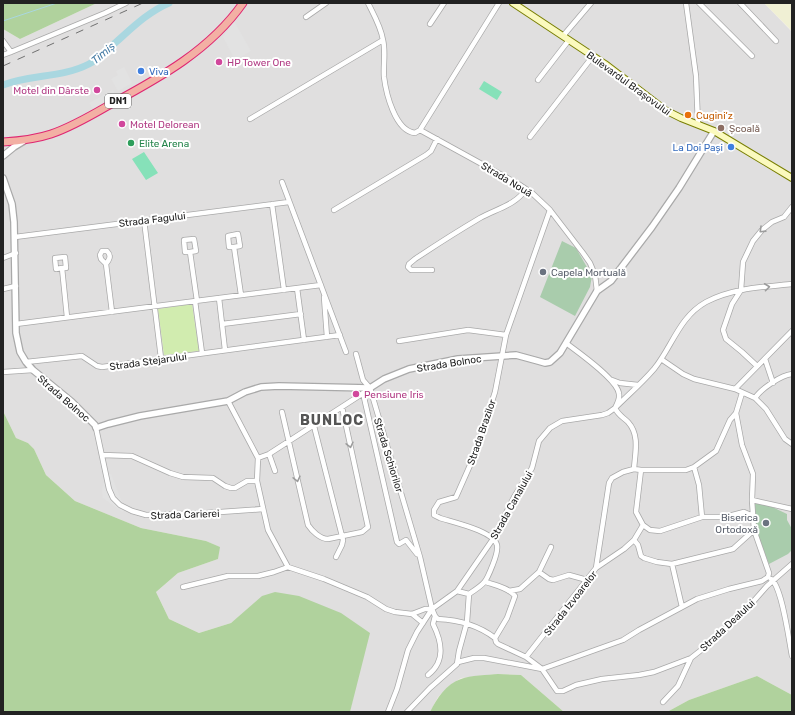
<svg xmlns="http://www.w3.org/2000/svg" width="795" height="715" viewBox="0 0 795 715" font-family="Rubik,sans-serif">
<rect width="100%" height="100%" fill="#f2eee9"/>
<!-- residential -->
<path fill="#e0dfdf" d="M97 3H764L792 32V695L757 676 689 700 667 712H564L521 675 498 674 461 678 450 685 438 697 430 712H350L356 684 262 597 231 623 199 633 169 619 156 592 178 573 218 559 219 547 206 541 141 528 75 501 46 475 34 449 28 443 16 438 3 411V29L20 39Z"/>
<!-- farmland -->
<path fill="#f0f0d4" d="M764 3H792V32L789 28Z"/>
<!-- grass -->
<path fill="#d1ecaf" d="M192 304 199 351 164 355 158 309Z"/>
<!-- forest -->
<path fill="#b0d29d" d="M3 3H97L20 39 3 29Z
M3 411 16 438 28 443 34 449 46 475 75 501 141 528 206 541 220 547 218 559 178 573 156 592 169 619 199 633 231 623 262 596 275 592 299 596 341 613 370 633 350 712H3Z
M498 674 521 675 564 712H430C437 698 446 684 461 679 470 675 488 675 498 674Z
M757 676 792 695V712H667L689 700Z"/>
<!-- cemetery -->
<path fill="#a9ccac" d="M562 241 576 248 592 276 590 287 575 316 540 297Z
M755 503 768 505 787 514V520L792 529V550L788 554 769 564 756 530Z"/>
<!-- pitch -->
<path fill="#86e1b9" d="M484 81 502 92 497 100 479 89Z
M144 152 158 173 146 180 132 159Z"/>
<!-- parking -->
<path fill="#e2e2e2" d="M234 21 251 51 235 60 223 37Z
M124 67 132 83 118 91 111 79 118 75 116 71Z
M113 90 116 96 93 109 89 103Z
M111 474 125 510 122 512 103 498 102 490 105 477Z"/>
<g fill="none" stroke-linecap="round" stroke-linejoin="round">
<!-- stream -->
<path stroke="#a9d7e0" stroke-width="1" d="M3 21 57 3"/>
<!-- river -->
<path stroke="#a9d7e0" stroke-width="7" d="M3 85C31 74 62 78 89 64 99 59 107 51 115 43 132 28 148 12 169 3"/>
<defs>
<path id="minor" d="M368 3C374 15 381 27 383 40 386 52 383 65 384 77 386 93 395 131 415 133L420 130 499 3
M686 3 696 76 698 124
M699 3 752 56
M740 3 776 41
M306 17 326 3
M430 24 444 3
M563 36 591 3
M3 41 11 52
M3 55 11 52 105 13 126 3
M538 80 569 40
M250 119 383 40
M420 130 520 185 532 193 550 210 583 253 590 263 595 275 597 291
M530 137 593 56
M282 182 346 352
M272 204 284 290
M334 210 426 155 431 151 437 139
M144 220 161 358
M15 237 289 202
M234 247H229L228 236 238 234 240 246 234 247 241 295
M190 252H185L184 240 194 239 196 251 190 252 197 301
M3 258 16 253
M106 264 101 259 100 255 102 251H107C112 256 109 260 106 264L112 312
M62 268 56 269 55 258 65 257 66 268H62L67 317
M432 270H411L408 267 409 264 415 259C436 245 458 231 480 218 496 209 516 205 526 189
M297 288 304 340
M3 289 16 286
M324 297 327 337
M219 298 225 350
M195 301 202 353
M16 324 321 285
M222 324 301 314
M399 341 468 330 506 335
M566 343C578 352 618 380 619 394 620 399 617 404 615 408 618 415 623 417 628 422 640 435 635 453 634 469
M356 354 363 380 370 388 420 557 432 609 435 616 438 619C460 620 478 625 495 638L496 642 498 644 526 657 542 669 557 691H563L576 685 602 679 639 675 654 672 691 658 714 640 752 603 767 586 792 564
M661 359 683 374 694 379 735 389 755 398 766 409 785 439 792 444
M765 359 773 383
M26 362 82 356 97 366 102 367 340 335
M757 366 742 352 726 339 723 330 732 304 741 290 743 262 753 241 762 230 772 222 784 217 792 207
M3 372 33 370
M612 380 620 383 638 385
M735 389 792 331
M363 393 397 542 399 544 406 540 417 554
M755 398C761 389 781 375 792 374
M228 401 258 458
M282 412 308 525C312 531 320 539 328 539L362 532 368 527 342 407
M314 426 343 540 342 545 336 557
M96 428 109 489 113 498 120 505 132 511 146 515 206 513 263 509
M269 454 275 471
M102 455 132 456 170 473 183 477 213 478 225 486 231 488H235L247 481H257
M258 458 257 481 268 530 288 567 324 579 367 597 386 609 395 612 412 614 425 609H432
M258 458 269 454 365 392
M694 467 699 485 702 517
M641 470 636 512 643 525 650 530 660 531 702 517H725L744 512 753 516
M752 500 792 509
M634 540 638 545 641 556 644 558 657 562 672 564 733 549 754 530
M672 564 682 607
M596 568 609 483 612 478 623 472 634 469 641 470H686L694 467 716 451 730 420 736 413
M539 572 551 547
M771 579C782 586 789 641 792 656
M486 582C495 585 509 588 515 596L507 618 495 638
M183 587 228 576H258L274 572 288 567
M457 591 469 594C486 583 486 582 493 564 495 559 498 551 497 545 494 531 452 522 440 518L434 515V510L439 502 456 497 475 454 495 392 506 335 550 210
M509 591 520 589 539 572 549 579 553 580 569 575 587 580
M412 614 423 623
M526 657 596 568 624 549 634 540 643 525
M458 662 474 658H484L542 669 623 640 639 630 697 599 729 589 762 581 768 577 769 573 754 530 752 500 753 474 742 445 736 413 742 393
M428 675C446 661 442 642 433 624L435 616
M663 702 678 686 691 658
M388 712 397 689 408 650 417 632 432 609 457 591 493 539 514 497 532 468 539 441 550 428 562 421 602 415 608 413 615 408C628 395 642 383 654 369 672 347 679 317 706 302 732 288 763 287 792 284
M407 712 430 688 457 664 459 651 467 622 469 594"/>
<path id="tertiary" d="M3 156 14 147 24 141
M3 178 12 204 14 222 16 333 20 352 26 362 33 370 72 402 95 425 96 428 108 424 140 416 228 401 245 392 261 387 279 386 370 388 384 379 409 369 458 359 516 355 538 361 545 363 550 362 560 353 597 291 611 281 652 227 679 188 714 131"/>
<path id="secondary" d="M513 3 605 64 665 110 681 118 714 131 792 178"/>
<path id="trunk" d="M3 142C19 141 36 139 51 134 72 127 92 115 111 104 161 77 210 50 243 3"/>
</defs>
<!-- minor casing -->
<use href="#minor" stroke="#a9a9a9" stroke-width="6"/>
<!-- tertiary casing -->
<use href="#tertiary" stroke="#a9a9a9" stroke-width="8"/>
<!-- secondary casing -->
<use href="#secondary" stroke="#797f03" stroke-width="8"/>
<!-- trunk casing -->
<use href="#trunk" stroke="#df2772" stroke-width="9"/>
<!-- minor -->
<use href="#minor" stroke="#fff" stroke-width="4.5"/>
<!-- tertiary -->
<use href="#tertiary" stroke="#fff" stroke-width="5.5"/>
<!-- secondary -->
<use href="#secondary" stroke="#fbfabe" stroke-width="6"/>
<!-- trunk -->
<use href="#trunk" stroke="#f3b0a4" stroke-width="7"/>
<!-- rail -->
<path stroke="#707070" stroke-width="1" stroke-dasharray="8 8" stroke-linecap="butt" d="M3 66 143 3"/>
</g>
<!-- one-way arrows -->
<defs><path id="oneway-chevron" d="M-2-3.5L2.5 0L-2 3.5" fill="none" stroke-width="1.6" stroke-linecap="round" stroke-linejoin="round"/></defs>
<g stroke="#9c9c9c">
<use href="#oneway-chevron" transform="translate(762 230) rotate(136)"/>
<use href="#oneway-chevron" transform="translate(767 287) rotate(-7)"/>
<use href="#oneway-chevron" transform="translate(350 445) rotate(77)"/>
<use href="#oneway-chevron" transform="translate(297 479) rotate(77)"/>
</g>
<!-- markers -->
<g fill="#d1479c" stroke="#fff" stroke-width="1.5">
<circle cx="219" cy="62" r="4"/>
<circle cx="97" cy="90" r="4"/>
<circle cx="122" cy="124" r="4"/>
<circle cx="356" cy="394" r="4"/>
</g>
<g fill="#3f7fe0" stroke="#fff" stroke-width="1.5">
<circle cx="141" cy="71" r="4"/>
<circle cx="731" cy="147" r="4"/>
</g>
<circle fill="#e8710a" stroke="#fff" stroke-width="1.5" cx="688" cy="115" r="4"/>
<circle fill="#8d6e63" stroke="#fff" stroke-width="1.5" cx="721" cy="128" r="4"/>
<circle fill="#2e9e5b" stroke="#fff" stroke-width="1.5" cx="131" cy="143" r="4"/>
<g fill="#6b7280" stroke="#fff" stroke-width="1.5">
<circle cx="543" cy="272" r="4"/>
<circle cx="766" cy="523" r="4"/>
</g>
<g text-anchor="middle" stroke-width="4" stroke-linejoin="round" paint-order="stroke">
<!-- shield labels -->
<rect fill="#fff" stroke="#646464" stroke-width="1" x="105" y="94" width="26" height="14" rx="3"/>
<g font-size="9" font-weight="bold" fill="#222">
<text x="118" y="104">DN1</text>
</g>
<!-- hotel labels -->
<g font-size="10" fill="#b23c85" stroke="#fff" text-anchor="start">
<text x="227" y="66">HP Tower One</text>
<text x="89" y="94" text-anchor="end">Motel din Dârste</text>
<text x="130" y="128">Motel Delorean</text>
<text x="364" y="398">Pensiune Iris</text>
</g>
<!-- shop labels -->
<g font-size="10" fill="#366cbe" stroke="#fff" text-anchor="start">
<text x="149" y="75">Viva</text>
<text x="723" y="151" text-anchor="end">La Doi Pași</text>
</g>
<!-- street labels -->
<g font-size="10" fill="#222" stroke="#fff">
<text transform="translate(629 83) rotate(36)" y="4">Bulevardul Brașovului</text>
<text transform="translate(507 179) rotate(31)" y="4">Strada Nouă</text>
<text transform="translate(152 219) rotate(-7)" y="4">Strada Fagului</text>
<text transform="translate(148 361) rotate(-8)" y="4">Strada Stejarului</text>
<text transform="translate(449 363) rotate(-9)" y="4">Strada Bolnoc</text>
<text transform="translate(64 398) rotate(41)" y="4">Strada Bolnoc</text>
<text transform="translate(481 432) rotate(-71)" y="4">Strada Brazilor</text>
<text transform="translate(389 455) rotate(73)" y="4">Strada Schiorilor</text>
<text transform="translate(511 505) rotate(-61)" y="4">Strada Canalului</text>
<text transform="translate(185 514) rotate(-2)" y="4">Strada Carierei</text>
<text transform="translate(570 603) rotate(-52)" y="4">Strada Izvoarelor</text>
<text transform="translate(727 625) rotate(-43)" y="4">Strada Dealului</text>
</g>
<!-- food labels -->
<g font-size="10" fill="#c56008" stroke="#fff" text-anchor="start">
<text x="696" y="119">Cugini'z</text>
</g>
<!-- education labels -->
<g font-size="10" fill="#785e54" stroke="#fff" text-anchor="start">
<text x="729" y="132">Școală</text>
</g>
<!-- leisure labels -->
<g font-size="10" fill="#27864d" stroke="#fff" text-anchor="start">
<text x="139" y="147">Elite Arena</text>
</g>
<!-- worship labels -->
<g font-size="10" fill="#5b616d" stroke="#fff" text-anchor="start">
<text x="551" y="276">Capela Mortuală</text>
<text x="758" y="521" text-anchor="end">Biserica<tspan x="758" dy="12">Ortodoxă</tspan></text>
</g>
<!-- water labels -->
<g font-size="11" font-style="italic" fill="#457ba5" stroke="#fff">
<text transform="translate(103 53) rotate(-40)" y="4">Timiș</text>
</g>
<!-- district labels -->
<g font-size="14" font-weight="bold" letter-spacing="1" fill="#555" stroke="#fff">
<text x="332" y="425">BUNLOC</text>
</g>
</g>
<!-- border -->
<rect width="795" height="715" fill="none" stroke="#222222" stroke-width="8"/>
</svg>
